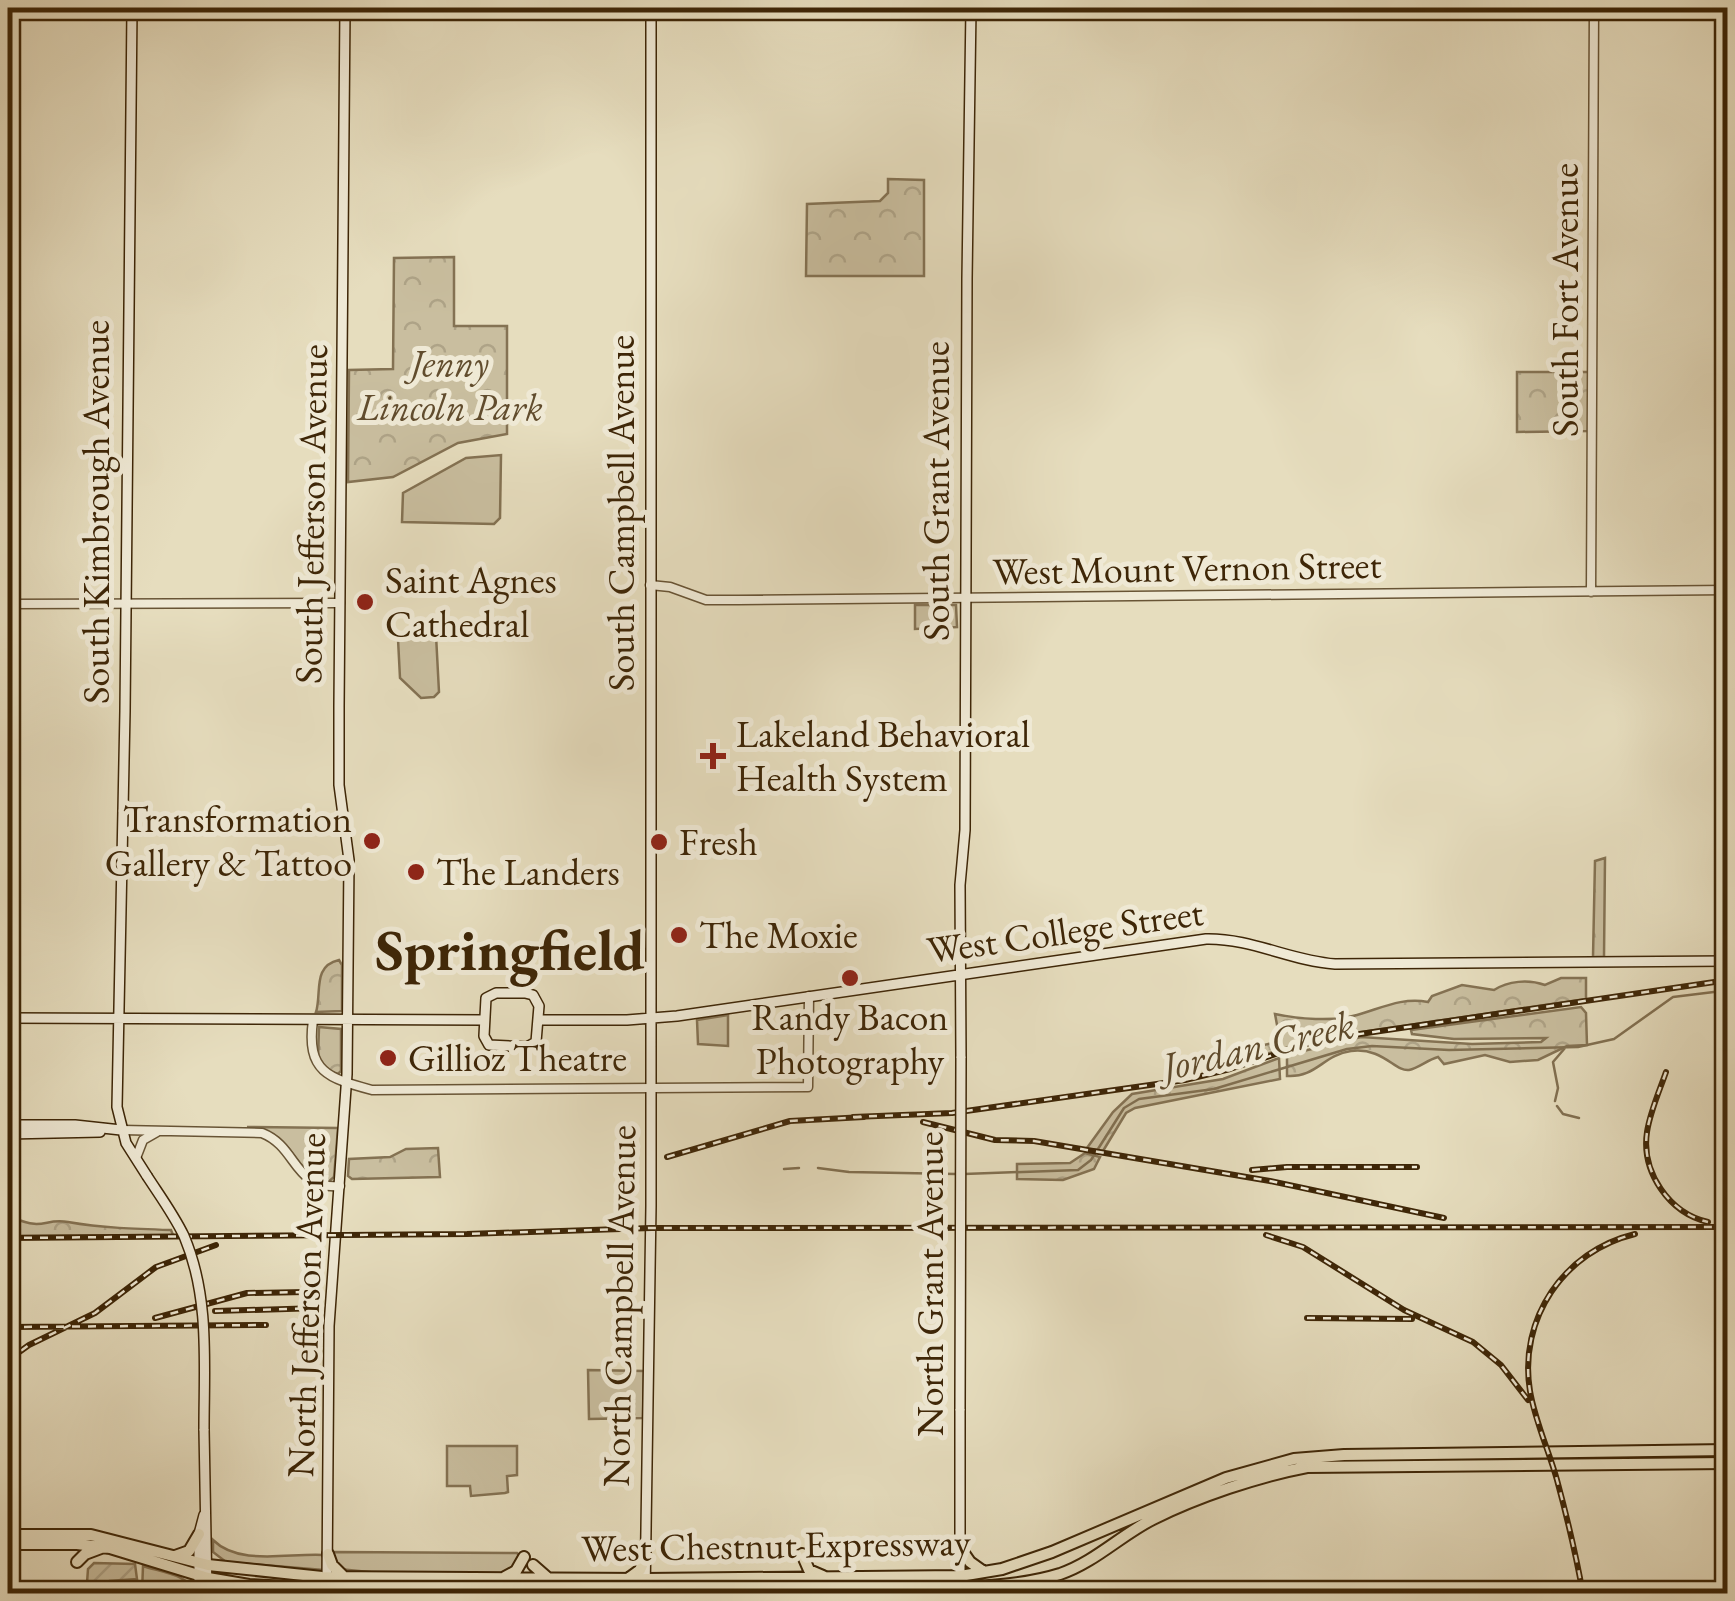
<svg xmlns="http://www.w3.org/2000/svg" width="1735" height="1601" viewBox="0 0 1735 1601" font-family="'EB Garamond',serif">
<defs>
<pattern id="forest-crowns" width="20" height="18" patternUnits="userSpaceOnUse" patternTransform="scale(2.5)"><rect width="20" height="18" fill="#c9be9f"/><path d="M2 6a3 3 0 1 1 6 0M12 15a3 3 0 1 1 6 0" fill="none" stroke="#aea387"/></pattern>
<pattern id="garden-furrows" width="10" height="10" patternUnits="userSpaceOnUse" patternTransform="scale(2.5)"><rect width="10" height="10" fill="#c9be9f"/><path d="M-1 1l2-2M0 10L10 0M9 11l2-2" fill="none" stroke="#aea387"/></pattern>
</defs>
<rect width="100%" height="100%" fill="#e6ddbe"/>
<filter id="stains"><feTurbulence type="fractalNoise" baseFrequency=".002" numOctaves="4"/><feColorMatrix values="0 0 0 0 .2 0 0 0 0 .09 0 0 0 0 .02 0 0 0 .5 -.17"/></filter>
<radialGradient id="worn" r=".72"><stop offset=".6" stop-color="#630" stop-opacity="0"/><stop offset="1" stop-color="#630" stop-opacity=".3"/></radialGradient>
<!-- grass -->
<path fill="#c9be9f" stroke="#847253" stroke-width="2.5" d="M501 455 500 518 494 524 402 522 403 493 466 458Z
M404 632H430L436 635 439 692 434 697 421 698 400 678 398 639Z
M728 1015V1046L698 1044 697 1020Z
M588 1370 644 1371 643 1418 589 1419Z
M447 1446H517V1475L507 1476 508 1492 505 1493 471 1496 470 1486H447Z
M213 1540C239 1566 288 1553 323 1555L324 1570 226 1562 213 1552Z
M334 1552 517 1553 519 1555 515 1568 503 1574H389L339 1569 333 1559Z
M143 1566C160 1572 192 1575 193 1593H142Z"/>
<!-- forest -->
<path fill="url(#forest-crowns)" stroke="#847253" stroke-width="2.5" d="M888 179 924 180V276H806L807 204 880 201 888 193Z
M454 257V326H507V434L458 443 393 477 348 482 349 370 393 369 394 258Z
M1517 372H1589L1588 431 1517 432Z
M915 605H956L957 627 915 629Z
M1605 858 1604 957H1593L1595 861Z
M339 960 342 965V1011L316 1012C322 993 312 966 339 960Z
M1561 978H1586V999L1314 1039 1229 1066 1224 1055 1280 1041 1275 1014C1299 1019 1332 1022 1357 1015 1382 1008 1402 997 1428 1002L1432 996 1462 985 1494 990C1508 981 1528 979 1545 985Z
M1581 1007 1586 1013 1587 1045 1567 1046 1538 1060 1510 1062 1485 1055 1444 1064 1438 1057C1427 1060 1419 1068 1409 1070 1395 1072 1383 1047 1351 1051 1323 1055 1316 1078 1287 1076V1055L1361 1037 1472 1044 1541 1042 1546 1038 1454 1039 1412 1034 1411 1030Z
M319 1027 341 1029V1071L338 1074 328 1071 318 1059Z
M1279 1058 1280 1079 1135 1108 1126 1113 1103 1151 1087 1148 1113 1112 1132 1094 1223 1079Z
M247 1127 338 1128 334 1177 327 1183C285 1168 301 1134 247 1127Z
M438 1148 440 1177 352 1179 348 1176 349 1159 390 1157 406 1149Z
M1085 1153 1100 1157 1094 1169 1063 1180 1017 1179V1164L1070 1163Z
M14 1218C44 1231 44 1218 68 1222 102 1228 136 1229 171 1230L173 1235 8 1236V1219Z"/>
<!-- garden -->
<path fill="url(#garden-furrows)" stroke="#847253" stroke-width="2.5" d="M94 1563 135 1564 137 1579 110 1581 109 1593H93V1583H87L88 1569Z"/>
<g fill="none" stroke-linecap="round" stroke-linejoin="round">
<!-- stream -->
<path stroke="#816f50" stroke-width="2.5" d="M1555 1101 1558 1088 1553 1062 1565 1048
M1557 1106 1563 1114 1579 1118
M818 1168 849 1172 956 1174
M784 1169 799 1168
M964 1174 1078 1170 1091 1160 1124 1108 1139 1099 1214 1089 1347 1049 1372 1046 1449 1050 1578 1047 1614 1039 1673 997 1722 991 1728 986"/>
<defs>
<path id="tertiary" d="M650 585 670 587 706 600H738L1728 590
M1591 592 1594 8
M8 604 340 603
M313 1020C306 1072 328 1078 372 1090L808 1087 809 996
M122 1130 262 1133C298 1147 293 1190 340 1186
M136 1158 143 1140 157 1132"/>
<path id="secondary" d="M132 8 125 711 117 1107 126 1143 147 1176
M525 993 533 995 539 1006 536 1042 527 1047 489 1045 484 1036 486 998 496 993Z
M8 1018 484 1020
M539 1020H627L677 1016 1206 939C1251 938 1291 961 1335 964L1728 961
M961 1058 960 885 965 830 967 279 971 8
M8 1125H75L121 1130
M8 1134 100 1132
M960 1409V1594
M204 1429 207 1594
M327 1583 329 1326 347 1074 349 860 339 785V707L345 8
M199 1594V1534L204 1515
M645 1594 651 1206V8"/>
<path id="primary" d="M8 1535H91L208 1565 322 1577 646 1579 960 1576 1002 1569 1052 1552 1226 1478 1294 1459 1344 1455 1728 1450
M8 1544H77L110 1548 208 1578 249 1585 327 1589 960 1588C994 1586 1028 1584 1060 1574 1095 1562 1121 1535 1153 1519 1197 1497 1259 1476 1307 1467L1728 1463
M961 1549 970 1562 984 1572
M328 1554 332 1565 344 1577
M802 1554 809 1570 823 1576
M175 1556 189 1551 199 1534
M77 1562 85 1554 101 1548
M533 1565 549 1579
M505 1577 516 1571 524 1557
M629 1578 640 1570 646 1556"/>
</defs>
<!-- tertiary casing -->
<use href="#tertiary" stroke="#685435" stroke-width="11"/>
<!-- secondary casing -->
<use href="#secondary" stroke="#3e2607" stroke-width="12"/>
<!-- primary casing -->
<use href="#primary" stroke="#3e2607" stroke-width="14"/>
<!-- tertiary -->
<use href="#tertiary" stroke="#efe9d5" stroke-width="8"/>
<!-- secondary -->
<use href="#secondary" stroke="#efe9d5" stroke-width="9"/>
<!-- primary -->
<use href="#primary" stroke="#e6ddbe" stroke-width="10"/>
<defs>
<path id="rail" d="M1666 1072C1659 1092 1650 1112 1647 1132 1641 1172 1669 1213 1708 1222
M853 1117 952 1113 1185 1080 1230 1069 1319 1040 1728 980
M923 1122 995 1140 1034 1141 1270 1181 1444 1218
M667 1157 790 1121 864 1117
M1252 1170 1287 1167H1417
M1266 1235 1303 1247 1404 1310 1473 1342 1501 1365 1528 1400
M8 1238 467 1234 651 1228 1728 1227
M215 1311 320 1308
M155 1318 247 1293 306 1292
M1307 1318 1412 1319
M8 1327 266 1325
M8 1360 29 1345 95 1313 156 1267 216 1245
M1583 1594C1576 1555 1567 1517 1557 1480 1549 1451 1535 1421 1530 1391 1518 1319 1564 1251 1635 1234"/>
</defs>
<!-- rail casing -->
<use href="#rail" stroke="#3e2607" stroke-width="6"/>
<!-- rail -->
<use href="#rail" stroke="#efe9d5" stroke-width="2.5" stroke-dasharray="8" stroke-linecap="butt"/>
<defs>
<path id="secondary-bridge" d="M147 1176C160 1196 174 1215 184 1236 210 1297 204 1364 204 1429
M960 1409 961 1058"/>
</defs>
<!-- secondary-bridge casing -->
<use href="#secondary-bridge" stroke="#3e2607" stroke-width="12" stroke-linecap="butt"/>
<!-- secondary-bridge -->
<use href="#secondary-bridge" stroke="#efe9d5" stroke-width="9"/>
</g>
<!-- markers -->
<g fill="#8f2418" stroke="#efe9d5" stroke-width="4">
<circle cx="365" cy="602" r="10"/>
<path d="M708 741h10v10h10v10h-10v10h-10v-10h-10v-10h10z"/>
<circle cx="372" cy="841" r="10"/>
<circle cx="659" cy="842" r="10"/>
<circle cx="416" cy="872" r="10"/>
<circle cx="679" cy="935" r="10"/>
<circle cx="850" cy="978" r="10"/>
<circle cx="388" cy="1058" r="10"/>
</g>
<g text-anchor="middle" stroke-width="10" stroke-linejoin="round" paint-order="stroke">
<!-- street labels -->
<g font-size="38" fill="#3e2607" stroke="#efe9d5">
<text transform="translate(1565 300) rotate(-90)" y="13">South Fort Avenue</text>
<text transform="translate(936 491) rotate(-90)" y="13">South Grant Avenue</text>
<text transform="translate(96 512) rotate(-90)" y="13">South Kimbrough Avenue</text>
<text transform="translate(621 513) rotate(-90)" y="13">South Campbell Avenue</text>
<text transform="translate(311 514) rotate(-89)" y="13">South Jefferson Avenue</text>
<text transform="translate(1187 568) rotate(-1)" y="13">West Mount Vernon Street</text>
<text transform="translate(1065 931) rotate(-8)" y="13">West College Street</text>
<text transform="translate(930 1284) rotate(-90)" y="13">North Grant Avenue</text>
<text transform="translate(306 1305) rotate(-88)" y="13">North Jefferson Avenue</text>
<text transform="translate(619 1306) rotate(-89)" y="13">North Campbell Avenue</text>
<text transform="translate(776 1545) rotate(-1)" y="13">West Chestnut Expressway</text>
</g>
<!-- park labels -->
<g font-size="38" font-style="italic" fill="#614c2d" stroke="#efe9d5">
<text x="450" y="376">Jenny<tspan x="450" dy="44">Lincoln Park</tspan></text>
</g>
<!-- poi labels -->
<g font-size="38" fill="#3e2607" stroke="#efe9d5" text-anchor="start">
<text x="385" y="593">Saint Agnes<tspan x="385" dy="44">Cathedral</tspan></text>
<text x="736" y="747">Lakeland Behavioral<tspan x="736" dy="44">Health System</tspan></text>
<text x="352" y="832" text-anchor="end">Transformation<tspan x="352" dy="44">Gallery &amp; Tattoo</tspan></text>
<text x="679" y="855">Fresh</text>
<text x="436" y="885">The Landers</text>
<text x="699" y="948">The Moxie</text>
<text x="850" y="1030" text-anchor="middle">Randy Bacon<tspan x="850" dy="44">Photography</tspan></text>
<text x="408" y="1071">Gillioz Theatre</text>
</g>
<!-- water labels -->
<g font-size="40" font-style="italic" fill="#5f4a2b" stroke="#efe9d5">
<text transform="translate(1258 1045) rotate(-13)" y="14">Jordan Creek</text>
</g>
<!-- town labels -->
<g font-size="58" font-weight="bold" fill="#3e2607" stroke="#efe9d5">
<text x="510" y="970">Springfield</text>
</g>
</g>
<!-- margin -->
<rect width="1735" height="1601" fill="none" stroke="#e6ddbe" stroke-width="40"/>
<rect x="10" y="10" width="1715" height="1581" fill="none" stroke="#3e2607" stroke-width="5"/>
<rect x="20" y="20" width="1695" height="1561" fill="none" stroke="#3e2607" stroke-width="2.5"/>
<rect width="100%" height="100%" filter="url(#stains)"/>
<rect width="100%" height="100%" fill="url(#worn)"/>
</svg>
